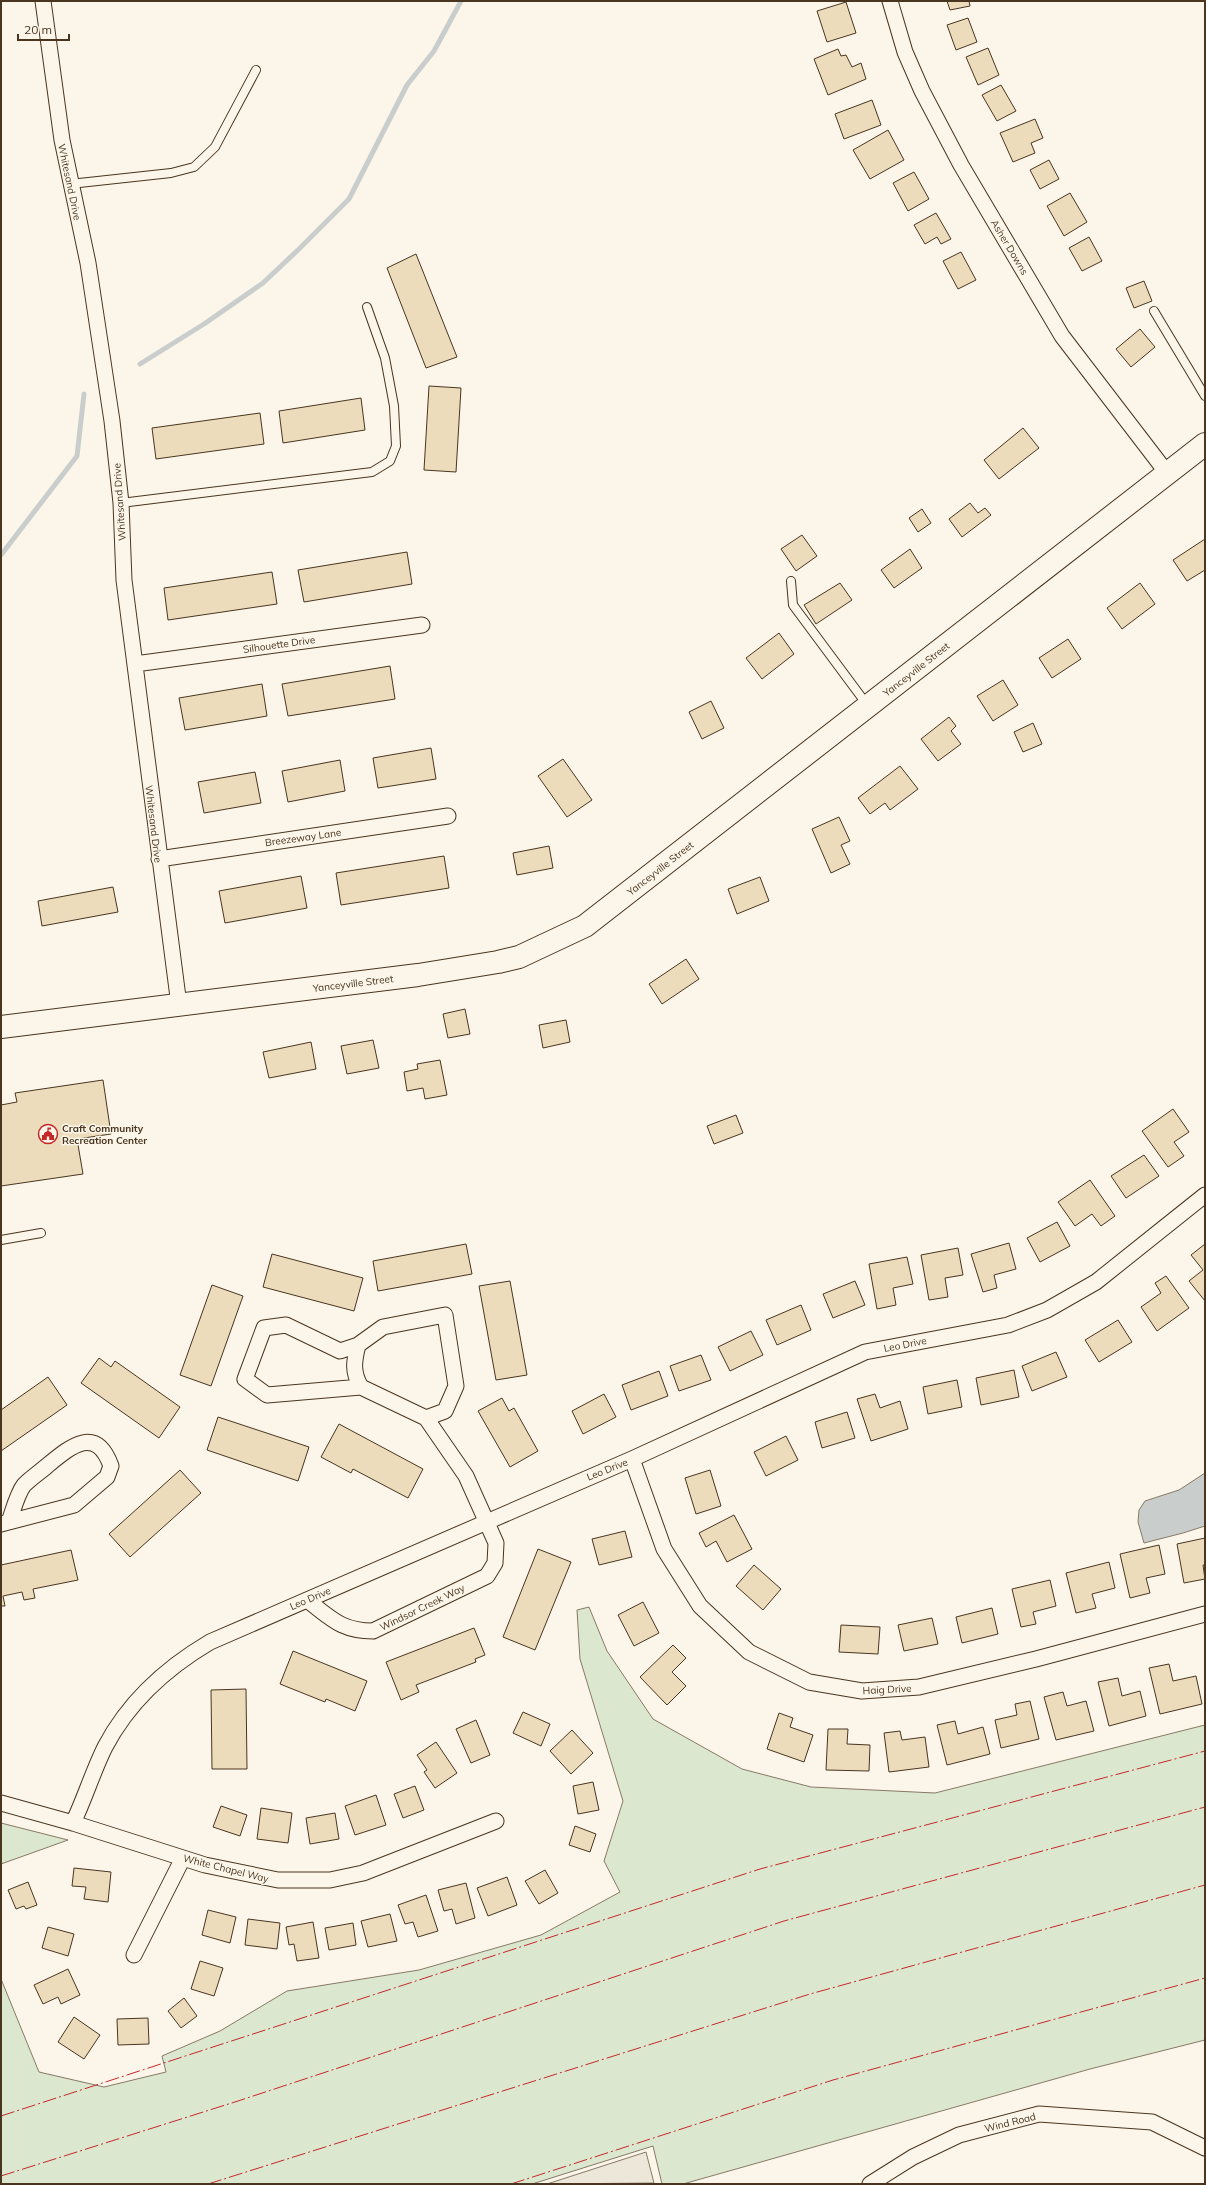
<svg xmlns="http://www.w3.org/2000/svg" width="1206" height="2185" viewBox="0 0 1206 2185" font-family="Mulish,sans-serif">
<rect width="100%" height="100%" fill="#fbf6e9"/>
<!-- green -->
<path fill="#dce7d0" stroke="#887966" d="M589 1607 607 1651 653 1719 742 1769 811 1787 935 1793 1205 1725V2040L1090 2069 683 2184H662L653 2146 532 2184H1V1979L39 2072 104 2087 166 2072 162 2056 220 2031 287 1991 419 1970 541 1935 620 1892 604 1861 623 1801 580 1659 577 1610Z
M1 1823 68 1840 1 1864Z"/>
<!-- parking -->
<path fill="#ede7d9" stroke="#887966" d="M646 2152 654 2183 547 2184Z"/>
<!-- water -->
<path fill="#c9cecd" stroke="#887966" d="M1205 1473V1526L1183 1533 1144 1543 1138 1522 1139 1510 1145 1501 1179 1490Z"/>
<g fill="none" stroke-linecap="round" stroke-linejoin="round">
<!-- stream -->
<path stroke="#c9cecd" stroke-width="5" d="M140 364 204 324 263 283 300 248 349 199 407 85 434 51 461 1
M1 555 77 456 84 394"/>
</g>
<!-- building -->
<path fill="#ecdcbc" stroke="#4a3520" d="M947 1H969L970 6 950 10Z
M846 2 856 33 827 42 817 11Z
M968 18 977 42 956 50 947 25Z
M988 48 999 75 978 85 966 57Z
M838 49 841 56 846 55 852 67 861 63 866 79 828 95 814 59Z
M1001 85 1016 111 997 121 982 95Z
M872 100 881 125 844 139 835 114Z
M1035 119 1043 138 1031 143 1035 153 1013 162 1000 133Z
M888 130 904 160 870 179 853 150Z
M1049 160 1059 179 1040 189 1030 170Z
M914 172 929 199 908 211 893 183Z
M1070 193 1087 222 1064 236 1047 206Z
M936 213 951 239 941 244 937 237 925 244 914 225Z
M1089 237 1102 261 1082 271 1069 248Z
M961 252 976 280 958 289 943 261Z
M416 254 457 357 426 368 387 268Z
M1144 281 1152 301 1134 308 1126 288Z
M1140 329 1155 347 1131 367 1116 349Z
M429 386 461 388 456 472 424 470Z
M361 398 365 430 283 443 279 411Z
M260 413 264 444 156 459 152 428Z
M1023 428 1039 448 999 479 984 460Z
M970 503 978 513 985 508 991 515 962 537 949 519Z
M922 509 931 523 918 532 909 518Z
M802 535 817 556 796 571 781 549Z
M1205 539V570L1187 581 1173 560Z
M910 549 922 568 894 588 881 570Z
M407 552 412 584 304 602 298 570Z
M272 572 277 604 168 620 164 588Z
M840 583 852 600 816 624 804 605Z
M1140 583 1155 604 1122 629 1107 608Z
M779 633 794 654 762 679 746 658Z
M1068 639 1081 659 1052 678 1039 658Z
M390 666 395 699 288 716 282 684Z
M1003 680 1018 705 993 721 977 696Z
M262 684 267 716 185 730 179 698Z
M711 701 724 728 702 739 689 712Z
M949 717 956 726 951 731 961 744 938 761 921 739Z
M1033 723 1042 744 1023 752 1014 732Z
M431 748 436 779 378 788 373 758Z
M563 759 592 800 567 817 538 776Z
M340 760 345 791 288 802 282 771Z
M900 766 918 789 890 810 885 803 870 814 858 798Z
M255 772 261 803 204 813 198 782Z
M839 817 850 841 841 845 850 864 831 873 812 829Z
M549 846 553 868 517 875 513 853Z
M444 856 449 888 341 905 336 873Z
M301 876 307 908 225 923 219 891Z
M760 877 769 901 737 914 728 889Z
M113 887 118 912 42 926 38 901Z
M686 959 699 979 662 1004 649 984Z
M465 1009 470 1034 448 1038 443 1014Z
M566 1020 570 1042 543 1048 539 1025Z
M373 1040 379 1068 347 1074 341 1046Z
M311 1042 316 1069 269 1078 263 1052Z
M440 1060 447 1095 425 1099 423 1088 407 1091 404 1072 418 1069 417 1064Z
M103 1080 111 1134 77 1139 83 1174 1 1186V1105L17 1102 15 1093Z
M1173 1109 1189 1132 1174 1142 1184 1156 1168 1167 1142 1131Z
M736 1115 743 1133 714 1144 707 1126Z
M1144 1155 1159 1176 1126 1198 1111 1176Z
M1090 1180 1115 1216 1101 1226 1092 1214 1075 1226 1058 1202Z
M1057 1222 1070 1246 1040 1262 1027 1238Z
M1009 1243 1016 1269 994 1275 997 1288 983 1292 971 1254Z
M466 1244 472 1274 378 1291 373 1261Z
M1205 1244V1301L1189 1281 1203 1270 1191 1255Z
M958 1248 963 1275 945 1278 948 1297 929 1300 921 1255Z
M272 1254 363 1278 354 1311 263 1287Z
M907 1257 913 1284 893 1288 896 1305 877 1309 869 1264Z
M1166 1276 1189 1308 1157 1331 1141 1307 1161 1293 1155 1283Z
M510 1281 527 1375 496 1380 479 1286Z
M855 1281 865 1305 833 1318 823 1294Z
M212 1285 243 1296 211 1386 180 1375Z
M801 1305 811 1330 777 1345 766 1320Z
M1118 1320 1132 1342 1099 1362 1085 1340Z
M751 1331 763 1355 730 1371 718 1347Z
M1056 1352 1067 1377 1032 1391 1022 1366Z
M701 1355 711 1380 679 1391 670 1366Z
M99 1358 111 1367 115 1361 180 1407 159 1438 81 1383Z
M1014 1370 1019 1397 981 1405 976 1378Z
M659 1371 668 1396 631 1410 622 1385Z
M48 1377 67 1405 1 1451V1410Z
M957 1380 962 1407 928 1414 923 1387Z
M604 1394 616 1417 583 1434 572 1411Z
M875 1394 880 1408 900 1401 908 1429 871 1441 857 1399Z
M502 1398 509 1411 514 1408 538 1451 510 1467 478 1411Z
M847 1412 855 1438 822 1448 815 1422Z
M218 1417 309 1447 298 1481 207 1450Z
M339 1424 423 1469 408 1498 353 1469 351 1473 321 1457Z
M786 1436 798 1460 766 1476 754 1452Z
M180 1470 201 1493 130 1557 109 1534Z
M710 1470 721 1506 696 1514 685 1478Z
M734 1515 752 1549 727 1562 716 1541 706 1547 699 1533Z
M625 1531 632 1557 599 1565 592 1539Z
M1205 1538V1565H1203L1205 1579 1184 1583 1177 1544Z
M1159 1545 1165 1574 1146 1578 1150 1593 1130 1598 1120 1554Z
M538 1549 571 1562 535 1650 503 1637Z
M71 1550 78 1580 33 1589 35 1598 24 1600 22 1592 3 1596 5 1606H1V1565Z
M1109 1562 1115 1588 1092 1594 1096 1608 1076 1613 1066 1573Z
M754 1565 781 1589 763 1610 736 1586Z
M1050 1580 1056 1606 1033 1612 1036 1624 1021 1627 1012 1589Z
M643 1602 659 1633 634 1646 618 1615Z
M992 1608 998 1634 962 1643 956 1617Z
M932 1618 938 1644 904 1651 898 1625Z
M841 1625 880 1627 878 1654 839 1652Z
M474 1628 485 1655 475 1659 476 1662 416 1685 419 1692 401 1700 386 1662Z
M673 1645 686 1658 672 1672 686 1686 667 1705 640 1677Z
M293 1651 367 1681 355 1711 326 1699 325 1702 280 1684Z
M1169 1664 1173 1681 1196 1676 1202 1704 1160 1714 1149 1668Z
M1118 1678 1122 1696 1140 1691 1146 1716 1109 1726 1098 1682Z
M246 1689 247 1769H212L211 1690Z
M1063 1692 1067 1706 1086 1701 1094 1731 1056 1740 1044 1697Z
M1030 1701 1039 1739 1001 1748 995 1720 1017 1715 1015 1704Z
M523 1712 550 1724 541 1746 513 1733Z
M779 1713 793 1718 790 1727 813 1735 804 1762 767 1749Z
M476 1720 490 1755 471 1763 456 1729Z
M955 1721 958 1734 983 1727 990 1754 947 1765 937 1725Z
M828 1729H848L847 1744 870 1745 869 1771 826 1770Z
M572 1730 593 1753 571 1774 550 1751Z
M900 1731 902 1740 925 1737 929 1767 889 1772 884 1733Z
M436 1742 457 1773 435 1788 424 1772 427 1770 417 1755Z
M593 1782 599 1810 578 1814 573 1786Z
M415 1786 424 1810 403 1818 394 1794Z
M376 1795 386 1825 355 1835 345 1806Z
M221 1806 247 1815 240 1836 213 1827Z
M261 1808 292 1813 288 1843 257 1839Z
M335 1813 339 1839 310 1844 306 1818Z
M575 1826 596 1834 590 1852 569 1845Z
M74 1868 111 1872 108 1902 84 1899 86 1887 72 1886Z
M545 1870 558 1893 539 1904 525 1881Z
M507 1877 517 1905 488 1916 477 1888Z
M28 1882 37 1905 26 1909 24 1906 16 1909 8 1890Z
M466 1883 475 1918 456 1924 452 1909 444 1911 438 1890Z
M426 1895 438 1931 418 1937 413 1922 405 1924 398 1905Z
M208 1910 236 1917 230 1943 202 1935Z
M390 1914 397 1941 368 1947 361 1921Z
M248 1919 280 1923 277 1949 245 1945Z
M313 1922 319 1958 297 1961 294 1944 289 1945 286 1927Z
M353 1923 356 1945 329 1950 325 1928Z
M48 1927 74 1934 68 1956 42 1948Z
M200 1961 223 1968 214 1996 191 1989Z
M68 1969 80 1995 61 2004 58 1997 43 2004 34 1985Z
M184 1998 197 2016 181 2028 168 2011Z
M74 2017 100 2035 84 2059 58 2042Z
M148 2018 149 2044 118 2045 117 2019Z"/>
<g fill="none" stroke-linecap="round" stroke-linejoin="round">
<defs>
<path id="lane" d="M70 184 171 173 194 167 215 147 256 70
M1154 311 1205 396
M121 503 372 472 390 461 396 446 394 406 385 358 367 307
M791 581 793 605 868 706
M1 1240 41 1233"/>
<path id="street" d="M43 1 62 140 88 263 112 421 121 503 124 580 179 1005
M890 1 905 52 922 91 961 165 1062 336 1167 473
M135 664 422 625
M159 859 448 816
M358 1345C354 1361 352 1372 361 1387
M632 1459 664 1549 700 1606 749 1652 809 1682 862 1691 919 1687 1036 1659 1205 1614
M1 1524 74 1505 107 1477 111 1466C96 1425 71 1446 48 1465 40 1472 31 1478 24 1485 17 1494 13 1511 9 1522
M307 1600C331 1618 341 1631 373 1631L487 1576 495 1563 496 1543 466 1476 426 1418 361 1387 267 1395 245 1379 264 1328 286 1325 340 1351 358 1345 383 1327 445 1315 456 1386 445 1411 426 1418
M1 1803 73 1823 205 1865 278 1880H330L363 1873 496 1821
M73 1823C85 1798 93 1771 105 1747 129 1701 166 1668 210 1642L632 1459 865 1352 1008 1325 1047 1310 1096 1282 1205 1195
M134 1955 183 1858
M870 2184 913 2157 959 2135 1039 2114 1152 2122 1205 2148"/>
<path id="secondary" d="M1 1027 418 975 498 962 519 957 585 926 1205 444"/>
</defs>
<!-- lane casing -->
<use href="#lane" stroke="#4a3520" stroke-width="10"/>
<!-- street casing -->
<use href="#street" stroke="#4a3520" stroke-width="17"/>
<!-- secondary casing -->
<use href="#secondary" stroke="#4a3520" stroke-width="24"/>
<!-- lane -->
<use href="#lane" stroke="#fbf6e9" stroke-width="8"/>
<!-- street -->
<use href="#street" stroke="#fbf6e9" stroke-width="15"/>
<!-- secondary -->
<use href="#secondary" stroke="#fbf6e9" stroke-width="22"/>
<!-- power -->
<path stroke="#c62828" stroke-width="1" stroke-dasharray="14 3 2 3" stroke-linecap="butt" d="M1 2116 760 1869 1205 1751
M1 2176 238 2101 784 1921 1205 1807
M208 2184 810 1994 1205 1885
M511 2184 833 2080 1205 1978"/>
</g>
<!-- icons -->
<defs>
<symbol id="civic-ring" viewBox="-11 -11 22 22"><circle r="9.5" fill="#fbf6e9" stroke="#c62828" stroke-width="1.5"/><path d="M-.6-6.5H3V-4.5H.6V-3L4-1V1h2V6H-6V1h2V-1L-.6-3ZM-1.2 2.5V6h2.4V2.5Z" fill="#c62828"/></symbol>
</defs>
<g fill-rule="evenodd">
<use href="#civic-ring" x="37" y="1123" width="22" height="22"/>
</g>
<g text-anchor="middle" stroke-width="3" stroke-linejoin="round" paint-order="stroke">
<!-- street labels -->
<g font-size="10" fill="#4a3520" stroke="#fbf6e9">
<text transform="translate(70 182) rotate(78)" y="4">Whitesand Drive</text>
<text transform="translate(1010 247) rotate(59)" y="4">Asher Downs</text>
<text transform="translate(119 502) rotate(-94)" y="4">Whitesand Drive</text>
<text transform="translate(279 644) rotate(-8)" y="4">Silhouette Drive</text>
<text transform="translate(916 669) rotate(-38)" y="4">Yanceyville Street</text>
<text transform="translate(154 824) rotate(83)" y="4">Whitesand Drive</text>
<text transform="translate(303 837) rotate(-8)" y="4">Breezeway Lane</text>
<text transform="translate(660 868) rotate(-38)" y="4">Yanceyville Street</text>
<text transform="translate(353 983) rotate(-7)" y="4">Yanceyville Street</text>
<text transform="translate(905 1344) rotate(-11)" y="4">Leo Drive</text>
<text transform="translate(607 1469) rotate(-22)" y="4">Leo Drive</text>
<text transform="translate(310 1598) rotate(-23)" y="4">Leo Drive</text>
<text transform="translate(422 1607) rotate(-26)" y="4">Windsor Creek Way</text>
<text transform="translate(887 1689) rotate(-3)" y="4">Haig Drive</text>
<text transform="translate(226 1868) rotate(14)" y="4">White Chapel Way</text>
<text transform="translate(1010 2122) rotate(-14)" y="4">Wind Road</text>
</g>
<!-- poi labels -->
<g font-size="10" font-weight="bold" fill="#4a3520" stroke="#fbf6e9" text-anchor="start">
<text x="62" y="1132">Craft Community<tspan x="62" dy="12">Recreation Center</tspan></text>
</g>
</g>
<!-- border -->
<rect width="1206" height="2185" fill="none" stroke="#4a3520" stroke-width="4"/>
<!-- scale -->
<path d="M18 34v6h51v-6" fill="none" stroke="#4a3520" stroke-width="2"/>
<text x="24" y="34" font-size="12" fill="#4a3520" stroke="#fbf6e9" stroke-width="3" paint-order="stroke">20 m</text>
</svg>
